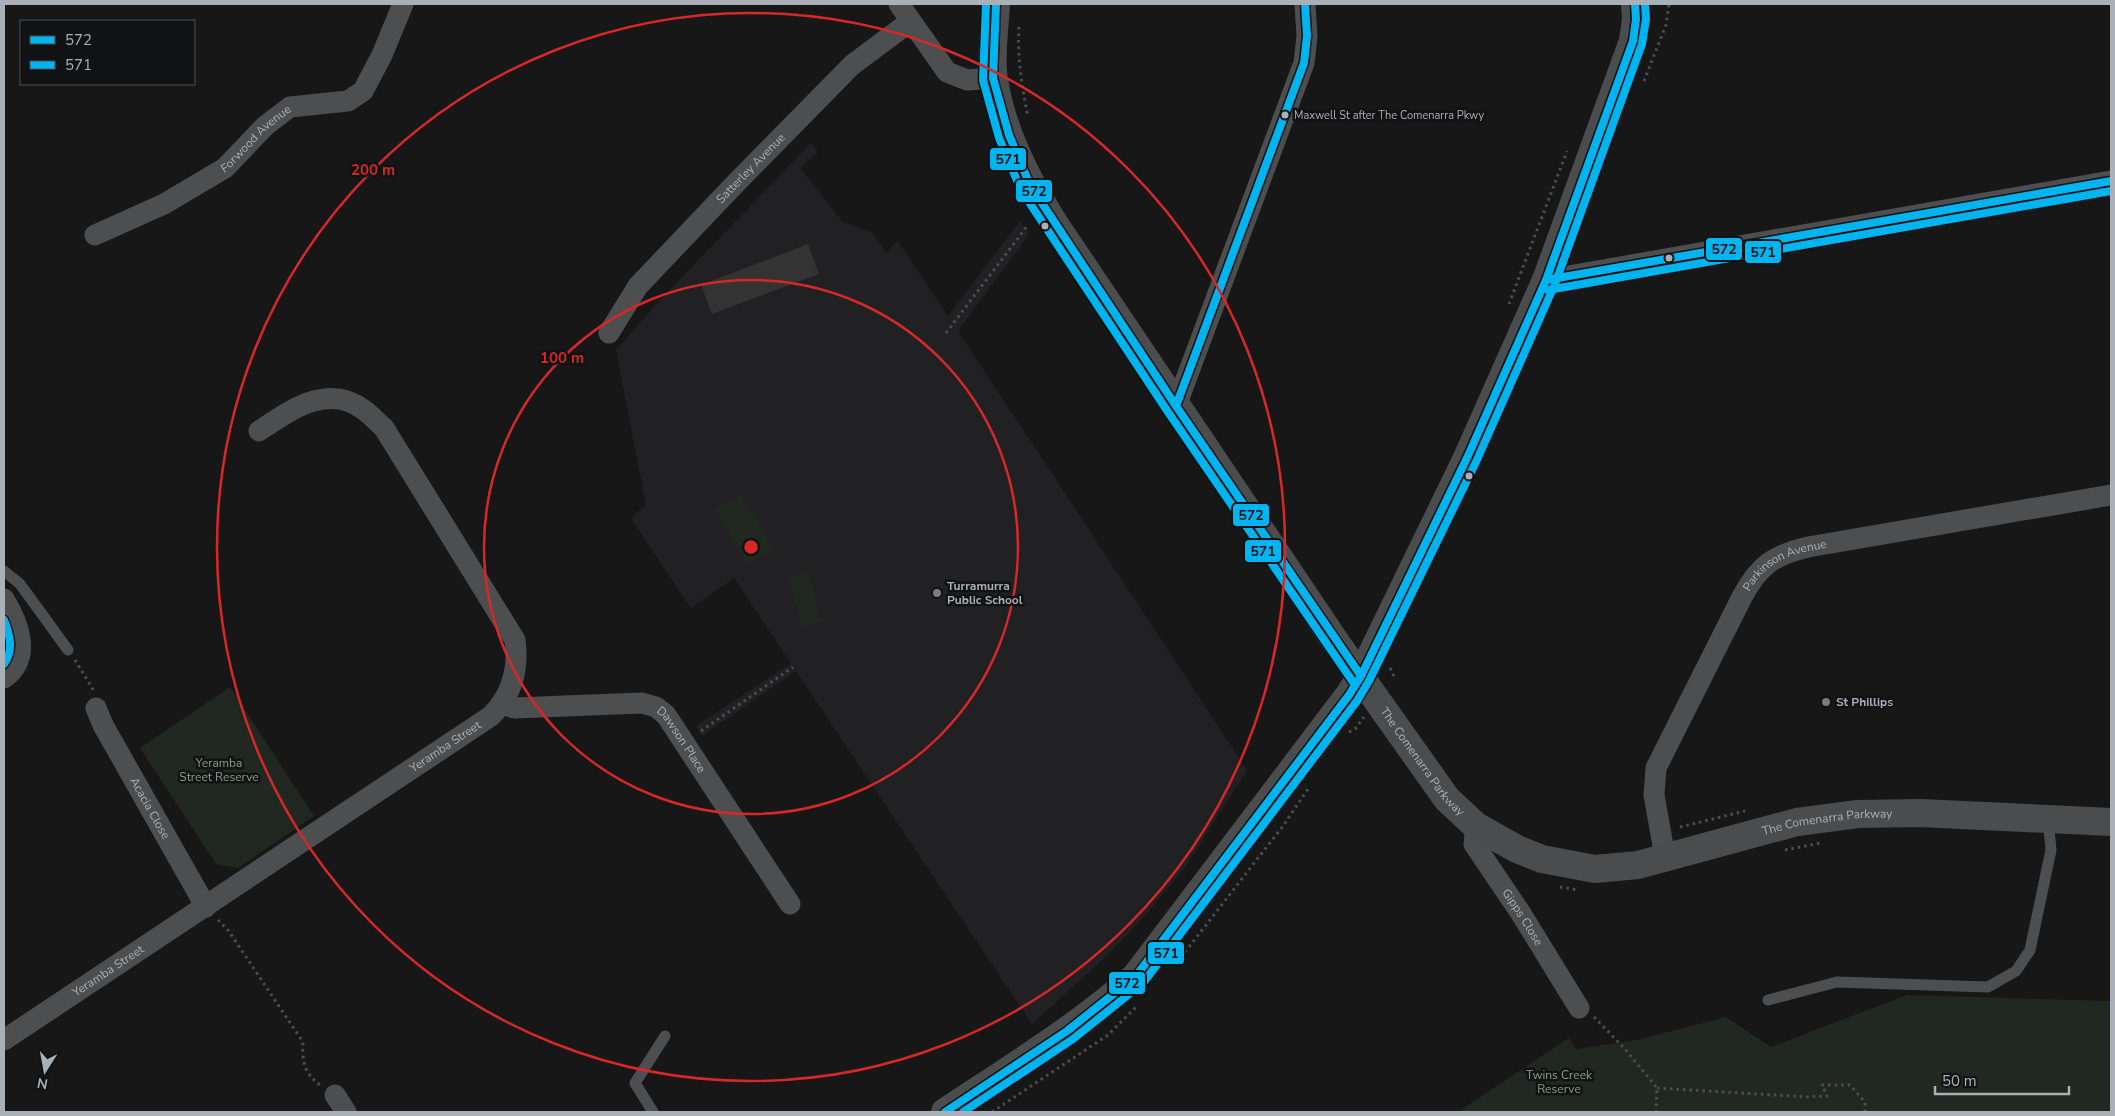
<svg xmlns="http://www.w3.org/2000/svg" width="2115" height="1116" viewBox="0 0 2115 1116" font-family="'Nunito Sans',sans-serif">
<rect width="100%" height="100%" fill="#171717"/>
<!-- built -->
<path fill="#212123" d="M811 143 818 152 800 168 842 221 873 233 886 253 898 241 948 316 1020 221 1029 234 958 331 1247 770 1186 866 1150 910 1111 952 1032 1024 796 671 702 736 696 726 791 663 734 578 691 608 631 518 646 505 616 350 660 300Z"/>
<!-- green -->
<path fill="#212721" d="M741 494 774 549 748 564 715 509Z
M809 572 821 623 802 627 789 577Z
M230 687 314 816 238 868 216 864 140 748Z
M1907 995 2111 1001V1112H1458L1569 1038 1576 1049 1637 1040 1726 1017 1771 1047Z"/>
<!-- building -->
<path fill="#333334" d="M808 244 819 274 712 314 701 285Z"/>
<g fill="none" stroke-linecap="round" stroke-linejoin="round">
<!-- path -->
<path stroke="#4d4e51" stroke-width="3" stroke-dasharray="2.5 4" stroke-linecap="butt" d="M1019 27C1017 58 1022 87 1028 117
M1644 81 1666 25 1669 4
M1509 304 1567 151
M946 333 1028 225
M75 660 94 691
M1390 668 1394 676
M701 731 793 667
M1349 732 1355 729 1364 717
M1680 827 1745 811
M1785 850 1820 843
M1560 887 1578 890
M218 920 228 930 303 1042C302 1062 304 1073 320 1085
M1185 952 1283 826 1308 789
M1594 1017 1624 1048 1657 1088 1656 1112
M1657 1088 1808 1097 1827 1096 1822 1085H1850L1865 1102V1112
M992 1112 1108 1035 1136 1007"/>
<!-- lane -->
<path stroke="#4c4e50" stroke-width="11" d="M4 571 20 584 68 650
M1768 1000 1837 982 1988 987 2016 971 2030 950 2051 850 2048 819
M653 1112 635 1083 665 1036"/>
<!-- street -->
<g stroke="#4c4e50" stroke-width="21">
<path d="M899 4 947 72 967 80 993 78"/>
<path id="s1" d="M95 235 164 204 225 168 265 126 290 107 348 101 363 91 382 55 403 4"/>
<path d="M1546 280 2111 181"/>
<path id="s2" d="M609 333 638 286 735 184 852 65 911 21"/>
<path d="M1176 406 1304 63 1307 36 1305 4"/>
<path d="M4 599C19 623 32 658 4 678"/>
<path id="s3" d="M503 704 514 708 642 703 656 707 666 715 790 904"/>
<path id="s4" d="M96 708 103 725 206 907"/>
<path id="s5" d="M1476 826 1474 844 1520 912 1579 1008"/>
<path id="s6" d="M1665 857 1654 795 1656 768 1742 597C1759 565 1774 555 1808 547L2111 495"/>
<path id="s7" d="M4 1040 491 716C512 695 519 670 515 640L384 428C377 422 371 415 364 410 328 382 289 411 259 431"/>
<path d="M335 1095 346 1112"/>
</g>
<!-- secondary -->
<g stroke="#4b4c4e" stroke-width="28">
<path id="s8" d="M996 4C995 27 990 58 994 80 1002 132 1027 179 1054 223L1335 641 1447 799 1476 826 1517 849 1542 859 1595 869 1638 865 1797 822 1858 814 1920 813 2111 822"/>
<path d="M945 1112C1010 1069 1077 1028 1136 976L1349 695 1361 676 1467 458 1546 280 1633 41 1636 19 1635 4"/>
</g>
<defs>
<path id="bus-1" d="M996 4 993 78 1009 135 1030 185 1176 406 1361 676
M1546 280 2111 181
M1176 406 1304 63 1307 36 1305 4
M945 1112 1067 1031 1136 976 1349 695 1361 676 1467 458 1546 280 1633 41 1636 19 1635 4"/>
<path id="bus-2" d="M986 4 983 80 999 138 1021 190 1168 412 1353 682
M1548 290 2111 191
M4 620C10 635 14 650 4 664
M963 1112 1073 1039 1143 983 1357 701 1369 681 1476 462 1555 284 1642 44 1646 19 1645 4"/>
</defs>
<!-- bus-1 casing -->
<use href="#bus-1" stroke="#111213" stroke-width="11"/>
<!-- bus-2 casing -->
<use href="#bus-2" stroke="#111213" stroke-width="11"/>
<!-- bus-1 -->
<use href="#bus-1" stroke="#00b5ef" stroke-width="8"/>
<!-- bus-2 -->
<use href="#bus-2" stroke="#00b5ef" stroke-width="8"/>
</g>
<!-- distance rings -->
<g fill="none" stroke="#d62828" stroke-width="2.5">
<circle cx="751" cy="547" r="267"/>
<circle cx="751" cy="547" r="534"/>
</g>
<!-- markers -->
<g fill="#aab0b7" stroke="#111213" stroke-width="2">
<circle cx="1285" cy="115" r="4.5"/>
<circle cx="1045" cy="226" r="4.5"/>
<circle cx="1669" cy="258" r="4.5"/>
<circle cx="1469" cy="476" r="4.5"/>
</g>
<g fill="#777a7f" stroke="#111213" stroke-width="2">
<circle cx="937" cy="593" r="5"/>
<circle cx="1826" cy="702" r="5"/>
</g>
<g text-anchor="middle" stroke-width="5" stroke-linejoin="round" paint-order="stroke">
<!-- bus labels -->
<g font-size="11" fill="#aab0b7" stroke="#111213" text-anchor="start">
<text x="1294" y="119">Maxwell St after The Comenarra Pkwy</text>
</g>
<!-- street labels -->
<g font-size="12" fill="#aab0b7" stroke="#111213">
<text dy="4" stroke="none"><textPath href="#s1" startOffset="189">Forwood Avenue</textPath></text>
<text dy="4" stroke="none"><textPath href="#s2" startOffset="218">Satterley Avenue</textPath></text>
<text dy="4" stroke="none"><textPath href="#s6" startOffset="338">Parkinson Avenue</textPath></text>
<text dy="4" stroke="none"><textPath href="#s3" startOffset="196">Dawson Place</textPath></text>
<text dy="4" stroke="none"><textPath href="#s7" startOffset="530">Yeramba Street</textPath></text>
<text dy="4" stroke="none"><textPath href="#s8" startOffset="885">The Comenarra Parkway</textPath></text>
<text dy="4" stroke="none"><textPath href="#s4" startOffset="114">Acacia Close</textPath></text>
<text dy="4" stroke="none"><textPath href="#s8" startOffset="1335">The Comenarra Parkway</textPath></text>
<text dy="4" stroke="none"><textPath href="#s5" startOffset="106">Gipps Close</textPath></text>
<text dy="4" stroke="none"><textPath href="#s7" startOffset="125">Yeramba Street</textPath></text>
</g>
<!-- poi labels -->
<g font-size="12" font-weight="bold" fill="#aab0b7" stroke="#111213" text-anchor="start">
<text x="947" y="590">Turramurra<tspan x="947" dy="14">Public School</tspan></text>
<text x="1836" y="706">St Phillips</text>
</g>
<!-- park labels -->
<g font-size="12" fill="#87a083" stroke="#111213">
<text x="219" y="767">Yeramba<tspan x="219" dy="14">Street Reserve</tspan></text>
<text x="1559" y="1079">Twins Creek<tspan x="1559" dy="14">Reserve</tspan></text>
</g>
</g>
<circle cx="751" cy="547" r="8" fill="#d62828" stroke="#111213" stroke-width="2.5"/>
<g font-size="15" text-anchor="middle" font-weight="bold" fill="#d62828" stroke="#111213" stroke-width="5" stroke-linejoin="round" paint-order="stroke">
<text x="373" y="175">200 m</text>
<text x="562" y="363">100 m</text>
</g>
<g stroke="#111213" stroke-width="2">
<rect x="989" y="147" width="38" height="24" rx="5" fill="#00b5ef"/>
<rect x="1015" y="179" width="38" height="24" rx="5" fill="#00b5ef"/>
<rect x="1705" y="237" width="38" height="24" rx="5" fill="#00b5ef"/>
<rect x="1744" y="240" width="38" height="24" rx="5" fill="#00b5ef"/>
<rect x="1232" y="503" width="38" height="24" rx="5" fill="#00b5ef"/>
<rect x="1244" y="539" width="38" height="24" rx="5" fill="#00b5ef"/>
<rect x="1147" y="941" width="38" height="24" rx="5" fill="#00b5ef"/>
<rect x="1108" y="971" width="38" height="24" rx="5" fill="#00b5ef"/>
</g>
<g font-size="14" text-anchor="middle" font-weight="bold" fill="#111">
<text x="1008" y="164">571</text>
<text x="1034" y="196">572</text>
<text x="1724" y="254">572</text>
<text x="1763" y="257">571</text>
<text x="1251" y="520">572</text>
<text x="1263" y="556">571</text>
<text x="1166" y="958">571</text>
<text x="1127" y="988">572</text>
</g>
<!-- border -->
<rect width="2115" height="1116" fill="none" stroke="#aab0b7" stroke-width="10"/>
<!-- legend -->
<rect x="20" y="20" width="175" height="65" fill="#111213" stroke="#4e5155"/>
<rect x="30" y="36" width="25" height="8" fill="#00b5ef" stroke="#4e5155"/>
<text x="65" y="45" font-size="15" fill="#aab0b7">572</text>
<rect x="30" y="61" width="25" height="8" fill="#00b5ef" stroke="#4e5155"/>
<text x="65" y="70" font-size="15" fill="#aab0b7">571</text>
<!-- north arrow -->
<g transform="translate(45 1071) rotate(191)" stroke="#111213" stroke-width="4" paint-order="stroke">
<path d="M0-4L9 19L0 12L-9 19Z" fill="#aab0b7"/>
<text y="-8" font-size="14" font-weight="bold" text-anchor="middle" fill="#aab0b7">N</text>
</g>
<!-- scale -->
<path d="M1935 1086v8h134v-8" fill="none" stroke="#aab0b7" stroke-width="2.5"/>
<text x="1942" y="1086" font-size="15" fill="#aab0b7" stroke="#111213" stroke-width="4" paint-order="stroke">50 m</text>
</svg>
